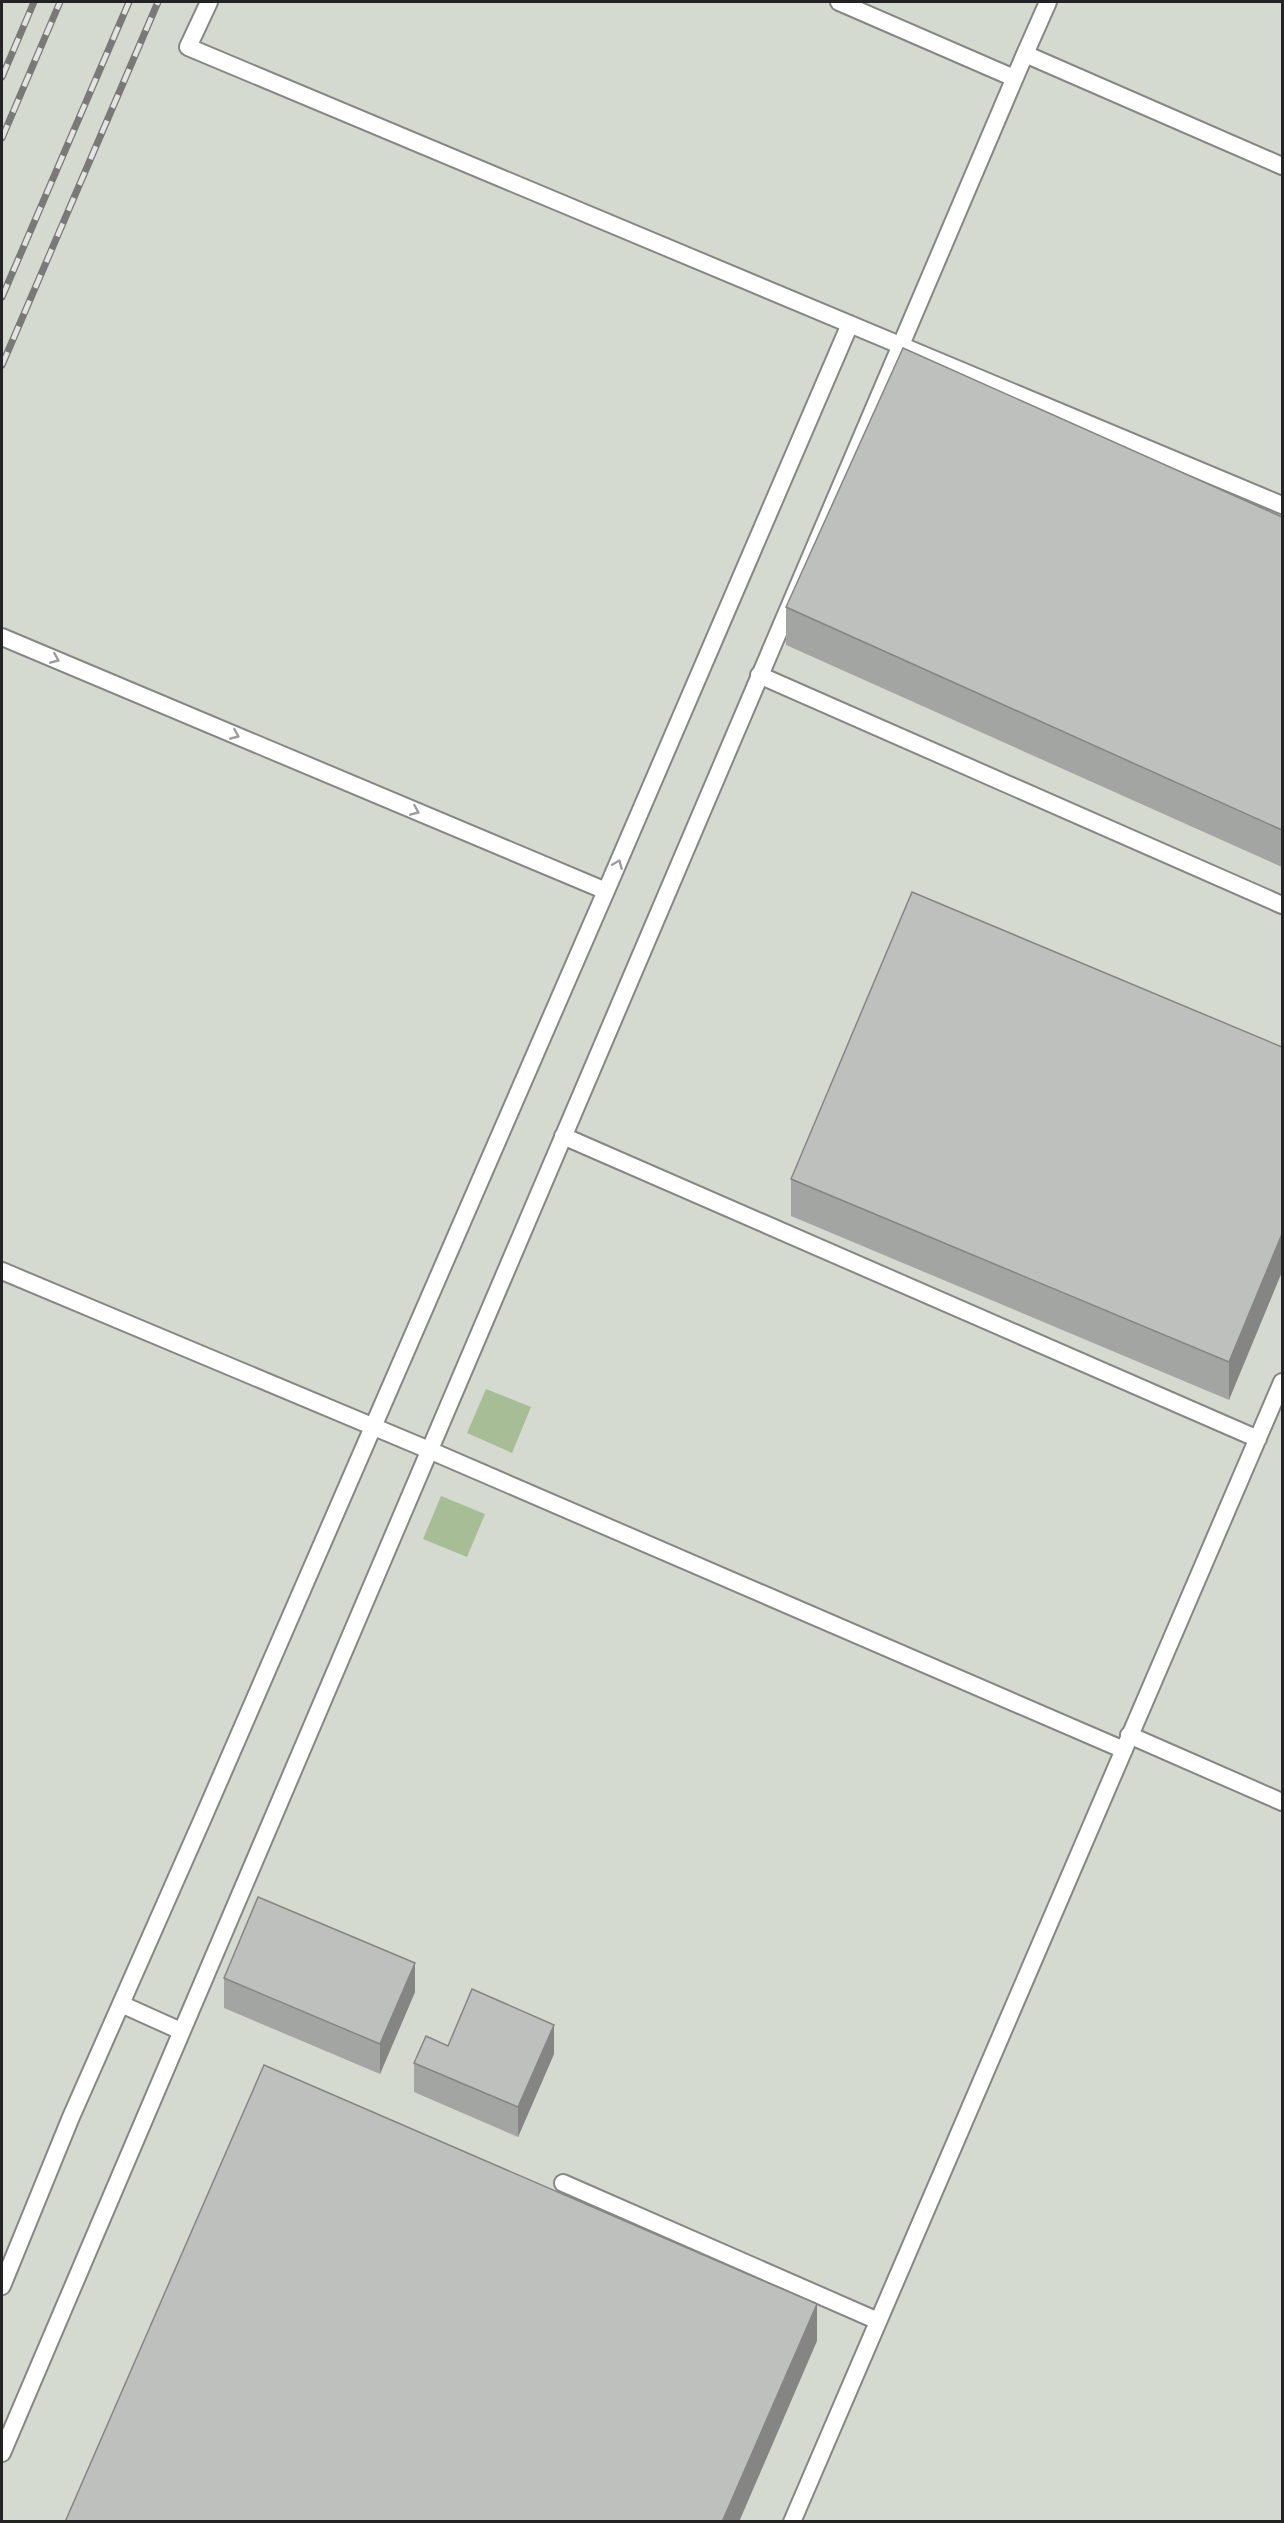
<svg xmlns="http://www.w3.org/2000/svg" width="1284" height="2523" viewBox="0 0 1284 2523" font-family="'Nunito Sans',sans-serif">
<rect width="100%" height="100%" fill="#e3e5e2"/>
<!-- built -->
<path fill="#d4dad0" d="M2 2H1282V2521H2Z"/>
<!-- green -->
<path fill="#a6bd96" d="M486 1389 531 1407 512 1453 467 1433Z
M441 1496 485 1514 467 1557 423 1539Z"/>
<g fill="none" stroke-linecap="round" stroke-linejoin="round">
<defs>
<path id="service" d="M209 2 188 47 1282 505
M839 2 1014 78
M1025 54 1048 2
M2 637 606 891 850 324
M759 675 1282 905
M563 1136 1258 1439
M2 1271 429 1450 1124 1750
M1129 1735 1282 1802
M121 2004 181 2031
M563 2183 878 2321
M2 2286 71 2117 203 1818 606 891
M2 2453 1025 54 1282 166
M792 2522 1282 1382"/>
</defs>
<!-- service casing -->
<use href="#service" stroke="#868784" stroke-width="20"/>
<!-- service -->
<use href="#service" stroke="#fff" stroke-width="16"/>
<defs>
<path id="rail" d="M2 77 34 2
M2 138 60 2
M2 297 129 2
M2 365 158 2"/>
</defs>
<!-- rail casing -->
<use href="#rail" stroke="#797a78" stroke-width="7"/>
<!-- rail -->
<use href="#rail" stroke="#e3e5e2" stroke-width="4.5" stroke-dasharray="14" stroke-linecap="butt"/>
</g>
<!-- wall -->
<path fill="#a3a5a3" d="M1282 517V867L786 645V607Z
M1282 1047 1229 1400 791 1216V1179Z
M224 1978 415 1992 380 2074 224 2008Z
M448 2046 554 2054 518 2137 414 2092V2063Z"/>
<!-- shaded-wall -->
<path fill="#858684" d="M1282 1234V1272L1229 1400V1362Z
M415 1963V1992L380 2074V2044Z
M554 2025V2054L518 2137V2107Z
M817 2304V2341L739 2522H722Z"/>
<!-- building -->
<path fill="#bec0bd" stroke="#858684" stroke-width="1.5" d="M903 348 1282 517V830L786 607Z
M912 892 1282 1047V1234L1229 1362 791 1179Z
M258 1897 415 1963 380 2044 224 1978Z
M472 1989 554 2025 518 2107 414 2063 426 2036 448 2046Z
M264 2065 817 2304 722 2522H65Z"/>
<!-- one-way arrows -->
<defs><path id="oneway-chevron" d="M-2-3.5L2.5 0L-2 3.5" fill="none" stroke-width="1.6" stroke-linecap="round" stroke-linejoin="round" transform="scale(1.5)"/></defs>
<g stroke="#9c9c9c">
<use href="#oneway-chevron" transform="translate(55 659) rotate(23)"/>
<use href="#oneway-chevron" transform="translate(235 735) rotate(23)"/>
<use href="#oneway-chevron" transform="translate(415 811) rotate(23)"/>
<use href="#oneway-chevron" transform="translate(618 864) rotate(-67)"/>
</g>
<!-- border -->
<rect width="1284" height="2523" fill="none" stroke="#222322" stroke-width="6"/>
</svg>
